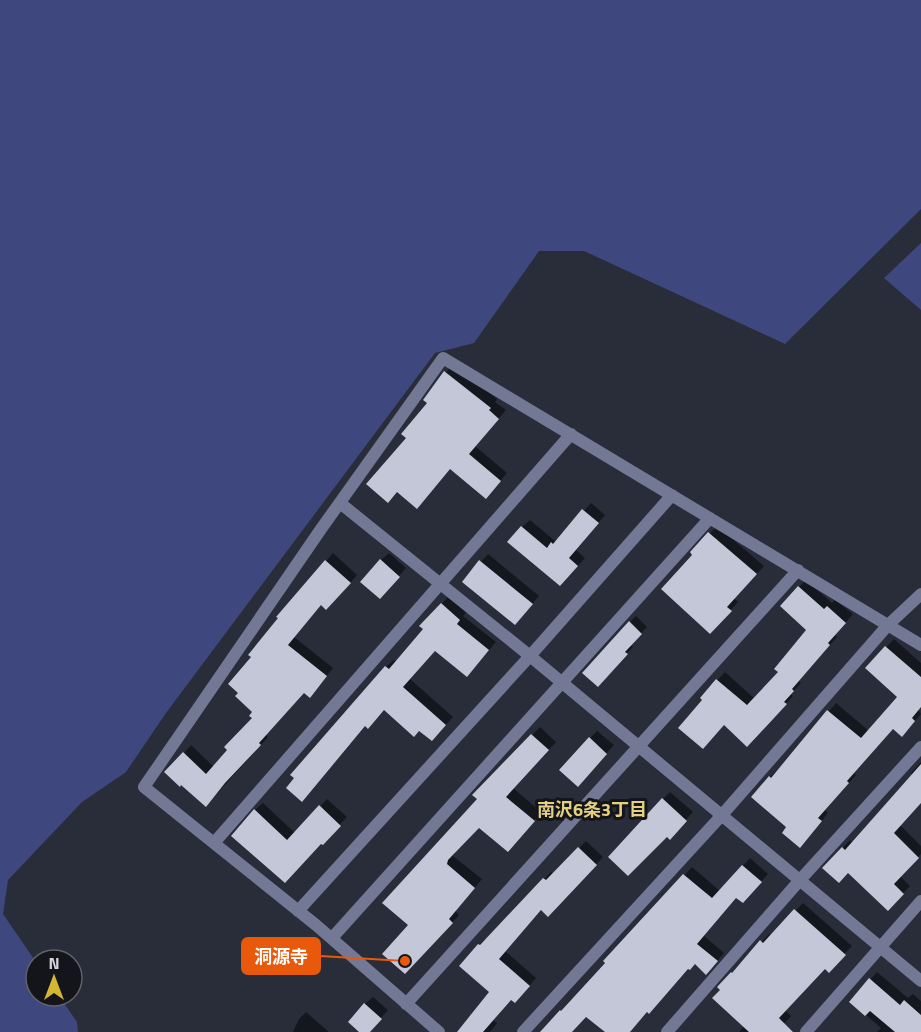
<svg xmlns="http://www.w3.org/2000/svg" width="921" height="1032" viewBox="0 0 921 1032" font-family="'Titillium Web','Noto Sans JP',sans-serif">
<rect width="100%" height="100%" fill="#292c39"/>
<!-- green -->
<path fill="#3f487e" d="M0 0H921V209L785 344 584 251H539L474 343 435 353 166 713 126 772 82 802 8 880 3 914 36 962V996H59L77 1022 78 1032H0Z
M921 243V310L884 278Z"/>
<!-- shadow -->
<path fill="#0007" d="M453 364 497 399 495 402 506 410 475 446 507 473 493 490 451 467 408 438 429 402 425 399Z
M591 503 605 515 576 550 585 558 568 577 522 527 530 520 555 541 561 537Z
M717 526 764 566 734 598 738 602 717 625 692 552Z
M333 553 357 575 334 601 321 604 294 637 333 668 317 688 304 691 265 734 268 737 214 797 184 753 191 745 214 767 254 718 255 712 240 693 253 657 280 618 278 617Z
M389 553 406 568 387 590 381 560Z
M488 554 539 596 522 616 464 581Z
M806 580 832 603 835 600 853 614 835 635 837 637 799 681 801 683 791 694 793 696 755 737 702 697 725 672 755 699 780 672 808 629 799 587Z
M449 596 466 612 463 616 496 642 467 675 436 649 410 679 453 717 439 732 386 667 394 660 397 662 425 629 421 626Z
M636 616 647 627 630 645 633 647 604 679 630 622Z
M894 639 921 663V706L918 710 921 714 909 727 893 728 854 773 856 775 825 810 828 813 808 838 788 827 770 777 777 770 779 771 836 703 869 731 899 697 867 668Z
M540 727 556 742 513 788 541 812 516 843 479 826 456 851 453 856 482 879 455 911 459 915 434 943 410 925 479 799 474 795Z
M597 731 614 745 585 777 590 738Z
M921 762V802L900 825 921 846V854L900 876 910 886 888 909 848 872 824 868 850 840 853 843 913 775 911 773Z
M670 792 693 812 677 830 663 799Z
M327 799 347 817 293 873 255 810 263 803 295 833Z
M586 841 603 857 548 915 542 909 505 951 536 978 522 994 512 998 493 1020 497 1023 490 1032H459L491 991 461 966 479 945 486 938 488 939 544 879 551 872 554 874Z
M750 858 768 874 750 894 737 896 704 936 724 953 713 966 695 963 689 968 629 1032H607L587 1015 571 1032H542L692 867 720 891Z
M803 903 852 946 829 970 826 967 785 1010 791 1016 776 1032H739L744 1026 722 990 732 973 769 934 772 936Z
M877 972 908 998 913 994 921 1001V1032H877L881 1028 851 1002Z
M373 997 388 1010 368 1032H362L365 1004Z
M306 1012 329 1032H293L299 1019Z"/>
<!-- building -->
<path fill="#c3c7d8" d="M444 371 491 408 489 410 499 419 469 454 501 481 486 499 450 469 417 509 397 492 388 503 366 484 406 438 401 434 427 403 423 400Z
M582 509 599 523 569 558 578 566 560 586 507 542 521 526 547 548 551 542 553 544Z
M708 532 757 574 727 607 732 611 710 634 661 589 692 555 690 552Z
M380 559 400 577 380 599 360 582Z
M325 560 351 583 326 610 321 605 288 645 327 676 310 698 304 693 259 743 261 745 225 783 206 807 181 785 180 787 164 772 183 752 206 774 227 750 224 747 252 718 249 716 252 712 235 696 238 693 228 684 251 657 248 655 278 618 276 617Z
M479 560 533 604 515 625 462 582Z
M798 586 824 609 827 606 846 623 828 643 830 645 792 689 794 691 784 702 787 704 747 747 724 725 703 749 678 728 702 700 700 698 716 679 747 705 778 672 774 669 806 630 780 606Z
M441 603 460 620 457 624 489 650 467 677 435 651 403 687 446 725 432 741 419 731 414 737 384 710 368 729 365 726 302 802 286 788 294 778 290 775 385 666 389 669 423 629 419 626Z
M629 621 642 634 625 652 628 654 598 687 582 673Z
M885 646 921 677V707L912 718 915 721 902 737 893 729 847 781 849 783 818 818 822 821 800 848 782 833 786 827 751 797 769 776 771 778 827 710 861 738 897 697 865 668Z
M531 734 549 750 506 797 535 821 508 852 479 828 448 860 447 864 475 888 449 919 453 923 405 974 382 954 408 925 382 903 477 799 472 795Z
M589 737 607 754 578 787 559 770Z
M921 764V803L894 833 919 858 894 884 904 894 888 911 848 873 839 883 822 868 842 847 845 850Z
M662 798 687 821 670 840 667 837 628 876 608 857Z
M319 805 341 826 323 845 321 844 285 883 231 836 254 809 287 840Z
M578 847 597 865 548 917 541 910 499 959 530 986 515 1003 511 1000 483 1032H457L489 992 459 966 478 944 480 945 543 878 546 880Z
M742 865 762 882 743 903 736 898 697 944 718 961 706 975 695 964 690 970 688 969 649 1014 647 1012 630 1032H605L586 1017 572 1032H540L560 1010 561 1011 605 963 603 961 683 874 712 898Z
M794 909 846 955 829 973 825 969 779 1018 793 1032H749L712 998 720 990 717 987 731 972 732 973 760 940 763 943Z
M869 978 900 1005 904 1000 921 1015V1032H895L870 1011 865 1016 849 1002Z
M364 1003 382 1019 370 1032H359L348 1022Z"/>
<g fill="none" stroke-linecap="round" stroke-linejoin="round">
<!-- street -->
<path stroke="#737994" stroke-width="12" d="M340 503 530 656 921 981
M214 843 571 434
M298 911 530 656 672 495
M332 938 710 518
M406 1004 798 570
M439 1032 316 925 144 787 321 529 443 358 921 645
M523 1032 722 815 888 625 921 594
M667 1032 800 880 921 747
M806 1032 921 901"/>
</g>
<g text-anchor="middle" stroke-width="6" stroke-linejoin="round" paint-order="stroke">
<!-- neighbourhood labels -->
<g font-size="18" font-weight="bold" fill="#e5d082" stroke="#13151a">
<text x="592" y="816">南沢6条3丁目</text>
</g>
</g>
<!-- callouts -->
<path fill="none" stroke="#e8590c" stroke-width="2" d="M405 961L320 956"/>
<circle fill="#e8590c" stroke="#13151a" stroke-width="2" cx="405" cy="961" r="6"/>
<rect fill="#e8590c" stroke="#e8590c" stroke-width="2" x="242" y="938" width="78" height="36" rx="6"/>
<g font-size="18" text-anchor="middle" font-weight="bold" fill="#fff">
<text x="281" y="963">洞源寺</text>
</g>
<!-- north arrow -->
<g transform="translate(54 978)"><circle r="28" fill="#13151a" stroke="#606268" stroke-width="1.5"/>
<path d="M0-4.5L10 22L0 15L-10 22Z" fill="#d5b534"/>
<text y="-9" font-size="16" font-weight="bold" text-anchor="middle" fill="#d4d6de">N</text>
</g>
</svg>
